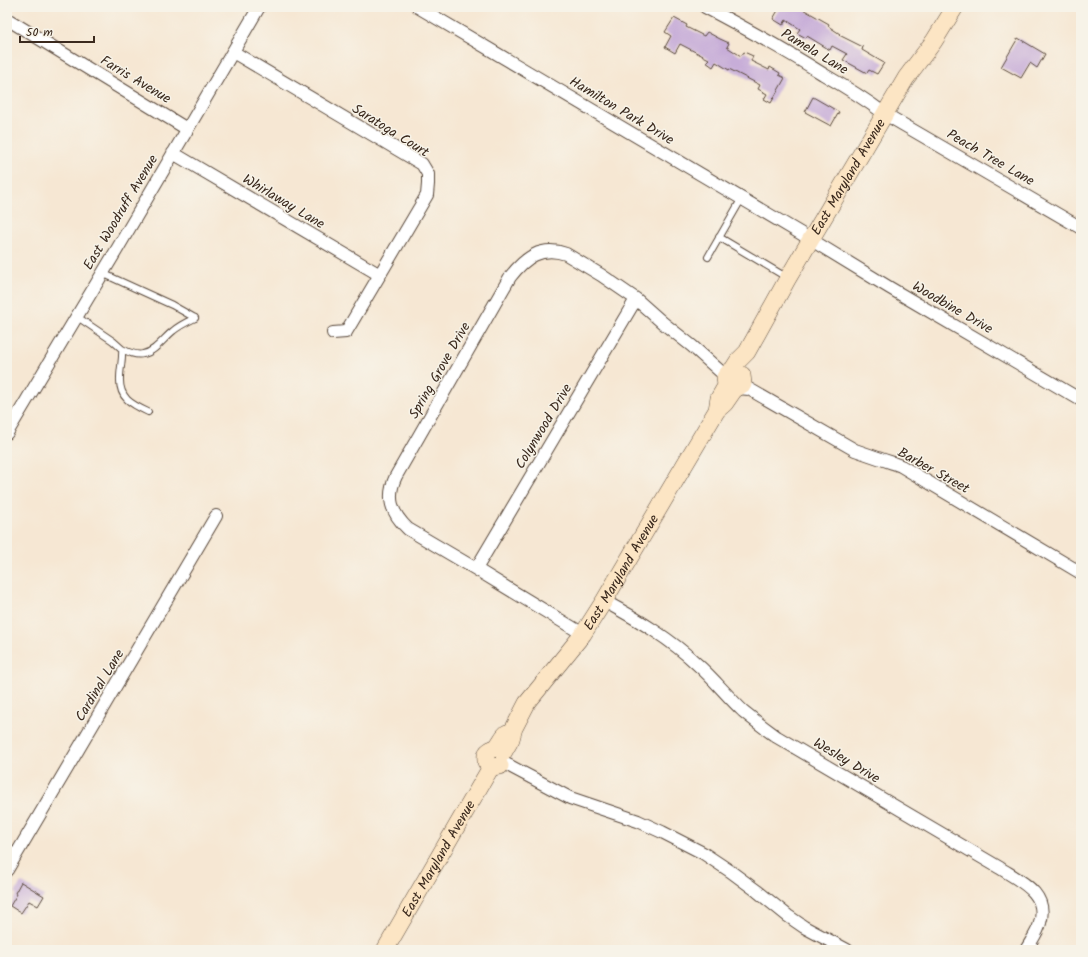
<svg xmlns="http://www.w3.org/2000/svg" width="1088" height="957" viewBox="0 0 1088 957" font-family="Kalam,sans-serif">
<rect width="100%" height="100%" fill="#f7f3e8"/>
<filter id="ink" filterUnits="userSpaceOnUse"><feTurbulence type="fractalNoise" baseFrequency=".025" numOctaves="2"/><feDisplacementMap in="SourceGraphic" scale="8" xChannelSelector="R" yChannelSelector="G"/><feConvolveMatrix kernelMatrix="1 2 1 2 8 2 1 2 1" color-interpolation-filters="sRGB"/></filter>
<filter id="wash" filterUnits="userSpaceOnUse"><feTurbulence type="fractalNoise" baseFrequency=".012" numOctaves="4" result="noise"/><feDisplacementMap in="SourceGraphic" scale="16" xChannelSelector="R" yChannelSelector="G"/><feGaussianBlur stdDeviation="0.9" result="paint"/><feColorMatrix in="noise" values="0 0 0 0 0 0 0 0 0 0 0 0 0 0 0 0 0 1.4 0 .05"/><feComposite in="paint" operator="in"/></filter>
<g filter="url(#wash)">
<rect width="100%" height="100%" fill="#f6e7d3"/>
<g id="blocks">
<!-- building -->
<path fill="#c7add8" d="M780 7H799L829 24 828 26 840 34 839 35 863 47 862 50 884 63 877 74 869 70 867 73 843 60 847 54 832 46 830 50 807 36 806 38 797 33 800 29 786 20 783 25 773 19Z
M674 18 687 25 686 27 704 36 707 32 720 39 729 43 727 47 741 56 744 52 753 56 751 61 769 70 770 67 780 73 779 75 785 78 771 103 764 99 767 94 758 89 760 85 729 69V70L716 62 713 67 706 62 709 59 680 44 675 53 665 47 671 36 665 32Z
M1018 38 1045 54 1037 68 1030 63 1021 78 1001 67Z
M813 97 839 112 831 126 805 112Z
M21 882 44 896 38 906 29 901 21 913 10 906 17 894 15 893Z"/>
</g>
</g>
<g filter="url(#ink)">
<use href="#blocks" fill-opacity="0" stroke="#574639" stroke-width="1"/>
<g fill="none" stroke-linecap="round" stroke-linejoin="round">
<defs>
<path id="lane" d="M719 237 786 277
M708 257 742 198
M102 273 172 305 195 318
M76 316 113 341 122 349C123 359 120 368 120 378 119 398 131 404 148 412
M122 349C128 352 136 356 143 354 155 352 164 338 173 331 180 325 187 322 195 318
M7 846 16 855"/>
<path id="street" d="M418 7 800 233 890 288 1081 400
M705 7C745 28 785 50 823 74 844 86 865 99 885 114L1081 228
M7 19 187 129
M233 52 422 164 428 174V184L427 195 346 332 333 333
M173 153 380 275
M738 388 749 389 855 450 884 460 893 463 901 466 1081 573
M7 433 116 251 259 7
M476 569 636 299
M604 601C637 619 671 639 698 665 714 679 727 696 743 711 754 720 766 729 777 737L1000 868C1020 881 1049 893 1040 923 1038 932 1031 941 1026 950
M583 634 476 569 408 529C391 513 386 497 396 476L510 277C525 258 541 245 566 254L601 275 636 299 663 323 692 346 721 372 725 377
M504 763 570 798 638 821 662 832 703 853 730 871 757 891 788 916 804 927 847 950
M7 870 216 516"/>
<g id="secondary">
<path id="s1" d="M731 372 738 361 747 352 788 278 906 78 934 41 955 7"/>
<path id="s2" d="M503 753 511 739 514 728 527 703 583 634 604 601 717 410 719 398 726 386 725 377 729 372 736 373 742 375 743 384 734 390 725 403 717 410"/>
<path d="M500 766C495 767 490 767 486 762 486 759 485 755 487 753 489 750 493 749 495 748 500 745 502 737 507 733"/>
<path id="s3" d="M385 950 491 767"/>
</g>
</defs>
<!-- lane casing -->
<use href="#lane" stroke="#574639" stroke-width="8"/>
<!-- street casing -->
<use href="#street" stroke="#574639" stroke-width="14"/>
<!-- secondary casing -->
<use href="#secondary" stroke="#574639" stroke-width="18"/>
<!-- lane -->
<use href="#lane" stroke="#fff" stroke-width="6"/>
<!-- street -->
<use href="#street" stroke="#fff" stroke-width="12"/>
<!-- secondary -->
<use href="#secondary" stroke="#fce5c4" stroke-width="17"/>
</g>
</g>
<g text-anchor="middle" stroke-width="3" stroke-linejoin="round" paint-order="stroke">
<!-- street labels -->
<g font-size="14" fill="#3b2a1e" stroke="#f7f3e8">
<text transform="translate(815 51) rotate(31)" y="5">Pamela Lane</text>
<text transform="translate(136 79) rotate(31)" y="5">Farris Avenue</text>
<text transform="translate(622 110) rotate(31)" y="5">Hamilton Park Drive</text>
<text transform="translate(391 130) rotate(32)" y="5">Saratoga Court</text>
<text transform="translate(991 157) rotate(30)" y="5">Peach Tree Lane</text>
<text dy="5" stroke="none"><textPath href="#s1" startOffset="228">East Maryland Avenue</textPath></text>
<text transform="translate(284 201) rotate(31)" y="5">Whirlaway Lane</text>
<text transform="translate(120 212) rotate(-59)" y="5">East Woodruff Avenue</text>
<text transform="translate(953 307) rotate(30)" y="5">Woodbine Drive</text>
<text transform="translate(439 370) rotate(-60)" y="5">Spring Grove Drive</text>
<text transform="translate(543 426) rotate(-59)" y="5">Colynwood Drive</text>
<text transform="translate(934 470) rotate(29)" y="5">Barber Street</text>
<text dy="5" stroke="none"><textPath href="#s2" startOffset="217">East Maryland Avenue</textPath></text>
<text transform="translate(99 685) rotate(-59)" y="5">Cardinal Lane</text>
<text transform="translate(847 760) rotate(31)" y="5">Wesley Drive</text>
<text dy="5" stroke="none"><textPath href="#s3" startOffset="106">East Maryland Avenue</textPath></text>
</g>
</g>
<!-- margin -->
<rect width="1088" height="957" fill="none" stroke="#f7f3e8" stroke-width="24"/>
<!-- scale -->
<path d="M20 36v6h74v-6" fill="none" stroke="#3b2a1e" stroke-width="2"/>
<text x="26" y="36" font-size="12" fill="#3b2a1e" stroke="#f7f3e8" stroke-width="3" paint-order="stroke">50 m</text>
</svg>
